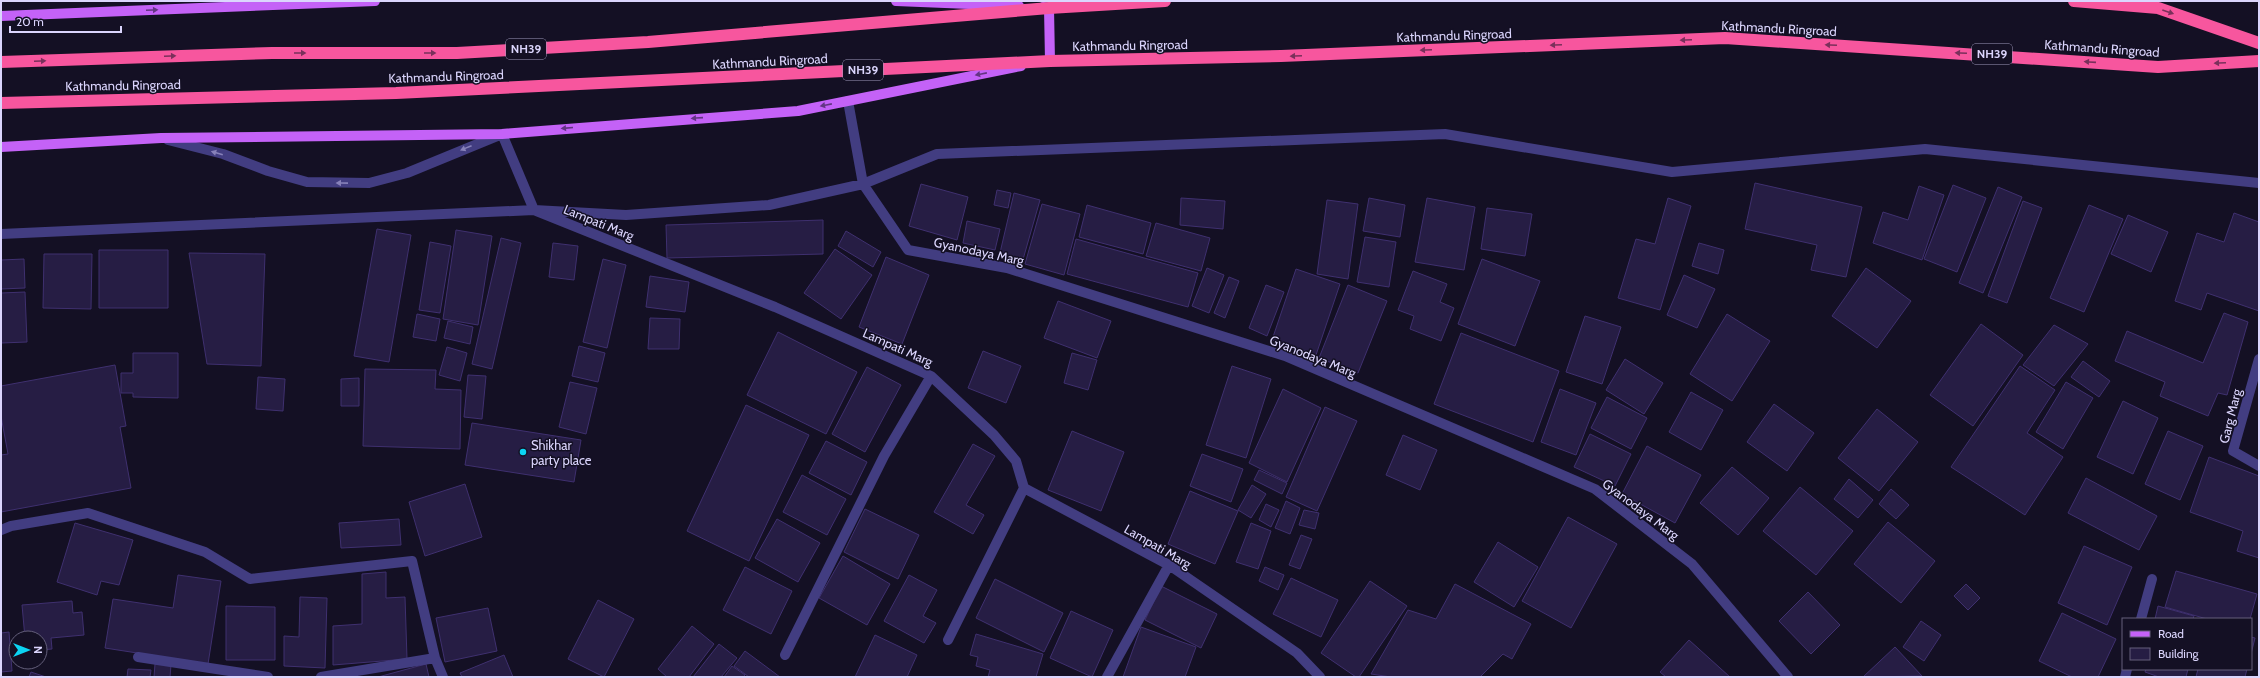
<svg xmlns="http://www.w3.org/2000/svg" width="2260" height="678" viewBox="0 0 2260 678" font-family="Cabin,sans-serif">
<rect width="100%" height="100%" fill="#141024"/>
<!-- building -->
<path fill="#261d44" stroke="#3f306f" d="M1755 183 1862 207 1846 277 1811 270 1817 245 1745 229Z
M921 184 968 197 957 240 909 226Z
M1953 185 1986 198 1957 272 1924 259Z
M1919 186 1944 195 1922 260 1873 243 1883 212 1908 220Z
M1998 187 2022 197 1983 293 1959 283Z
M997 190 1011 193 1008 208 994 205Z
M1014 193 1040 200 1022 263 999 257Z
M1181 198 1225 201 1223 229 1180 225Z
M1369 198 1405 205 1400 237 1363 231Z
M1427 198 1475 207 1464 270 1415 262Z
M1668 198 1691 206 1660 310 1618 298 1636 239 1655 244Z
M1327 200 1358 204 1348 279 1317 274Z
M2023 201 2042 208 2007 303 1988 296Z
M1042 204 1080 214 1064 275 1025 264Z
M1087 205 1151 223 1143 254 1079 237Z
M2089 205 2123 219 2084 312 2050 298Z
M1487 208 1532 214 1525 256 1481 249Z
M2234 213 2259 222V311L2207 293 2201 310 2175 301 2197 233 2224 242Z
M2128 215 2168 232 2151 272 2111 254Z
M823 220V254L667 258 666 225Z
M967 221 1000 229 995 250 963 243Z
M1156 223 1210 238 1201 271 1146 256Z
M377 229 411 235 389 362 354 356Z
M456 230 492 236 478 325 443 319Z
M846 231 881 252 873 267 838 246Z
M1365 237 1396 242 1389 287 1357 282Z
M501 238 521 243 492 369 472 364Z
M1076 239 1198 273 1188 307 1067 274Z
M430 242 451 246 440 313 419 310Z
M553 243 578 246 574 280 549 277Z
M1699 243 1724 250 1718 274 1692 266Z
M835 249 872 275 841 319 804 293Z
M99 250H168V308H99Z
M189 253 265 254 261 366 207 364Z
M44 254H92L91 309 43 308Z
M886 257 929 275 902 344 859 327Z
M24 259 25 288 1 289V260Z
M603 259 626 265 607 348 583 342Z
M1482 259 1540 281 1515 346 1458 324Z
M1207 268 1224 275 1209 313 1192 306Z
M1866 268 1911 301 1877 348 1832 316Z
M1296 269 1340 284 1316 355 1272 340Z
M1413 271 1447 284 1440 302 1454 308 1441 341 1410 329 1414 316 1398 310Z
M1684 275 1715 289 1697 328 1667 315Z
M650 276 689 282 685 312 646 307Z
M1229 277 1239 281 1225 318 1214 313Z
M1266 285 1284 292 1267 336 1249 328Z
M1348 285 1387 301 1358 373 1319 358Z
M25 292 27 342 1 343V293Z
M1058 301 1111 321 1097 358 1044 338Z
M2224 313 2248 322 2227 395 2218 393 2208 416 2160 396 2165 382 2115 361 2127 331 2203 363Z
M417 314 440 319 436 341 413 337Z
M1727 314 1770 341 1732 401 1690 374Z
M1585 316 1621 327 1602 384 1566 372Z
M650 318 680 319 679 349H648Z
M448 321 473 327 470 344 444 338Z
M1981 324 2023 355 1973 426 1930 395Z
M2054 325 2088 344 2054 386 2023 365Z
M778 332 857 372 826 434 747 395Z
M1461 333 1559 371 1533 442 1434 404Z
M579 346 605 353 598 382 572 376Z
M447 347 467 353 460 381 439 375Z
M983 351 1021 366 1006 403 968 388Z
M133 353H178V398L133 397V393H121V373H133Z
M1072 353 1097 360 1088 390 1064 383Z
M1625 359 1663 383 1644 414 1606 390Z
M2083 361 2110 381 2099 397 2071 377Z
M115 365 126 426 120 427 131 488 1 512V455L8 454 1 416V386Z
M1232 366 1271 379 1246 458 1206 445Z
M2020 366 2055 390 2027 433 2063 457 2025 515 1951 467Z
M867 367 901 385 865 452 832 434Z
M365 369 436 370 435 389 461 390 460 449 363 446Z
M468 375 486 376 482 419 464 417Z
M258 377 285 379 283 411 256 409Z
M359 378V406H341V379Z
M570 382 597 388 586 434 559 427Z
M2066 382 2093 398 2063 449 2036 432Z
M1283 389 1321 408 1287 482 1249 463Z
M1560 389 1596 403 1576 455 1541 442Z
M1691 392 1723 410 1701 450 1669 432Z
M1607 397 1647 418 1631 449 1591 428Z
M2123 401 2158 418 2133 474 2097 457Z
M1774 404 1814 433 1787 471 1747 442Z
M746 405 809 435 749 561 687 531Z
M1325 407 1357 421 1317 511 1286 497Z
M1877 409 1918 442 1879 491 1838 458Z
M472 423 581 440 574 482 465 465Z
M1072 431 1124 452 1101 511 1048 490Z
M2168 431 2203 446 2180 500 2145 484Z
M1590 434 1631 454 1615 486 1574 467Z
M1403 435 1437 450 1420 490 1386 475Z
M826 441 867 462 851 495 809 473Z
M973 444 995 456 966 505 984 515 973 534 934 512Z
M1647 446 1701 475 1675 523 1622 494Z
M1202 454 1243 469 1231 502 1190 486Z
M2209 457 2259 476V558L2237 551 2243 531 2190 512Z
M1732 467 1769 498 1738 535 1700 503Z
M1259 470 1287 483 1282 494 1254 480Z
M802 475 846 499 827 535 783 512Z
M2086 478 2157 516 2139 550 2068 513Z
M1849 479 1873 500 1858 518 1834 499Z
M465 484 482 537 425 556 409 502Z
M1252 485 1266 494 1251 518 1238 510Z
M1800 487 1853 531 1816 575 1763 531Z
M1891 489 1909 505 1896 519 1879 504Z
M1190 491 1238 511 1215 564 1168 544Z
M1286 501 1300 508 1290 534 1275 528Z
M1266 504 1279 510 1271 527 1259 520Z
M865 509 919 535 898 579 844 552Z
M1304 510 1319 513 1315 529 1299 525Z
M1568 517 1617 544 1571 628 1522 601Z
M399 519 401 545 341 548 339 523Z
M777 519 820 543 798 582 755 558Z
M1888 522 1935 561 1901 603 1854 564Z
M75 523 133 540 119 585 101 581 97 595 57 582Z
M1251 523 1271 531 1258 569 1236 562Z
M1301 535 1312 539 1300 569 1289 565Z
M1498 542 1538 567 1514 607 1474 582Z
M2084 546 2132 567 2107 625 2058 603Z
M843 556 890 584 867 625 819 598Z
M745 567 792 591 771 634 723 610Z
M1265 567 1284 575 1278 590 1259 581Z
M2176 571 2257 594 2250 619H2207L2165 607Z
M386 572V598L405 597 407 659 333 665V626L362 624V574Z
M178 575 221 581 208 664 105 648 113 599 173 608Z
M909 575 937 590 923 616 936 623 924 643 884 621Z
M1291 578 1338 600 1321 637 1273 614Z
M995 579 1063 613 1044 652 976 618Z
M1370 581 1407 606 1359 677H1356L1321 653Z
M1455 584 1531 624 1512 659 1503 654 1480 677H1391L1371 674 1408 610 1436 619Z
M1966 584 1980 598 1968 610 1954 596Z
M1161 586 1217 614 1201 648 1145 620Z
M1808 592 1840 625 1811 654 1779 621Z
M300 597 327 598 325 668 284 666V636L299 637Z
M598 600 634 619 604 677 568 659Z
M72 601 73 613 82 612 84 635 51 638 52 649 40 650V638H25L22 605Z
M226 606 275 607V660H226Z
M2158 606 2194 616 2193 619H2155Z
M488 608 497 651 445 662 436 618Z
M1071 611 1113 630 1092 677 1050 658Z
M2062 613 2116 639 2098 677H2072L2039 661Z
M1921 621 1941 635 1924 661 1903 647Z
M692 626 714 644 689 677H667L658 669Z
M1141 627 1196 647 1185 677H1123Z
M9 632 12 671 1 672V633Z
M976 634 1043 654 1036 677H988L990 670 976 666 978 657 970 655Z
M875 635 917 655 907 677H855Z
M2251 637 2255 638 2251 654Z
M1689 640 1730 677H1666L1660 672Z
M719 644 737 658 721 677H693Z
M1895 647 1922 676 1863 677Z
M745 651 780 677H749L734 666Z
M504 655 513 677H462L460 673Z
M155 664 171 665 170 677H154Z
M426 664 429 677H378Z
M732 666 745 675 743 677H724Z
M128 669 151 670 150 677H127Z
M2146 669H2188L2186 677H2159L2145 672Z
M2198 669H2247L2245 677H2196Z
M31 672 46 677H29Z"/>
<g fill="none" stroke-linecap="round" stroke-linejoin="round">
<!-- minor -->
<path stroke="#423d81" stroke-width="10" d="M848 101 863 184 908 250 1007 268 1285 356 1595 489 1692 564 1788 677
M168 140 223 154 268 171 307 182 369 183 407 173 502 134 534 210 775 307 931 376 994 435 1016 461 1024 488 1169 565 1297 653 1320 677
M1 234 534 210 626 215 769 205 863 184 937 154 1445 134 1672 172 1925 149 2259 183
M2259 359 2233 451 2259 466
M1 530 11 526 88 513 205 552 250 579 412 561 435 658 443 677
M2141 619 2152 579
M948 640 1024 488
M785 655 884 456 931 376
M138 657 268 677
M321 677 435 658
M1107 677 1169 565
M2125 677 2127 669"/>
<!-- major -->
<path stroke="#c462f7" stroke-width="10" d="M896 1 1019 6
M1043 7 1049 8 1050 61 1043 62
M1 16 375 1
M1 147 161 138 502 134 798 111 1021 66"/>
<!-- highway -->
<path stroke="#f7569e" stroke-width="12" d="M2074 1 2158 8 2259 43
M1 62 272 53H457L648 42 1049 8 1165 1
M1 103 396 93 1050 61 1281 56 1725 38 2158 67 2259 61"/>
</g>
<!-- one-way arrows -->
<defs><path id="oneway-solid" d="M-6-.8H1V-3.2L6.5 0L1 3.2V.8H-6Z"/></defs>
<g fill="#633583">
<use href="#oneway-solid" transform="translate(152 10) rotate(-2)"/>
<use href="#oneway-solid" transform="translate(981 74) rotate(169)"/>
<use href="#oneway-solid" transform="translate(826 105) rotate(169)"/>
<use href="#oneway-solid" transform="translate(697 118) rotate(176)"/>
<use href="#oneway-solid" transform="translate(567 128) rotate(175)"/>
</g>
<g fill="#7a305b">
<use href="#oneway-solid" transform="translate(2168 12) rotate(19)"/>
<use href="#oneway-solid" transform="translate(1686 40) rotate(178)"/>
<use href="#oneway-solid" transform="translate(1556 45) rotate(178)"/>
<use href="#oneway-solid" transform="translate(1831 45) rotate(-177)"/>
<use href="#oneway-solid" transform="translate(1426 50) rotate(178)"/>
<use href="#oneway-solid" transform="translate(300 53)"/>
<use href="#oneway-solid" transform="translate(430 53)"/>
<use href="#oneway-solid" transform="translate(1961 53) rotate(-177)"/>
<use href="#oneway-solid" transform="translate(170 56) rotate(-2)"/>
<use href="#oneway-solid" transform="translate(1296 56) rotate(178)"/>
<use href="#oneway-solid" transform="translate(40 61) rotate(-2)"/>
<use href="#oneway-solid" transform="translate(2090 62) rotate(-176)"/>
<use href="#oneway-solid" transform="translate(2220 63) rotate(177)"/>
</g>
<g fill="#8781b9">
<use href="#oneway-solid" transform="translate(466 148) rotate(158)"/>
<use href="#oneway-solid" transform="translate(217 153) rotate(-164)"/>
<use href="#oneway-solid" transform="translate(342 183) rotate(-179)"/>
</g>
<!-- markers -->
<circle fill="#0cd4f3" stroke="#141024" stroke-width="1.5" cx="523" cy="452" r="4"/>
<g text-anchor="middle" stroke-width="3" stroke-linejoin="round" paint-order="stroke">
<!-- shield labels -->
<g fill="#141024" stroke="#9f9abc" stroke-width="1">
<rect x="506" y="39" width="40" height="20" rx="3"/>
<rect x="1972" y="44" width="40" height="20" rx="3"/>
<rect x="843" y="60" width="40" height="20" rx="3"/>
</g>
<g font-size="12" font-weight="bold" fill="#dbd5fd">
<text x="526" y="53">NH39</text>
<text x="1992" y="58">NH39</text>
<text x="863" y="74">NH39</text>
</g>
<!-- street labels -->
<g font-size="13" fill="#dbd5fd" stroke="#141024">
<text transform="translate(1779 28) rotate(3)" y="5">Kathmandu Ringroad</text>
<text transform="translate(1454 35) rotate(-2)" y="5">Kathmandu Ringroad</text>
<text transform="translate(1130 45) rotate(-1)" y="5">Kathmandu Ringroad</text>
<text transform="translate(2102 48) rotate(4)" y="5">Kathmandu Ringroad</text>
<text transform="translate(770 61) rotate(-3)" y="5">Kathmandu Ringroad</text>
<text transform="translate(446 76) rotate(-2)" y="5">Kathmandu Ringroad</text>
<text transform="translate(123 85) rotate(-1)" y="5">Kathmandu Ringroad</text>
<text transform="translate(599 222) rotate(22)" y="5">Lampati Marg</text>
<text transform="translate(979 251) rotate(12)" y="5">Gyanodaya Marg</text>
<text transform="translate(898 347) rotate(24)" y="5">Lampati Marg</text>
<text transform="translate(1313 356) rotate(22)" y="5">Gyanodaya Marg</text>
<text transform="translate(2230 416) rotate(-76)" y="5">Garg Marg</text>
<text transform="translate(1641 509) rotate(37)" y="5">Gyanodaya Marg</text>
<text transform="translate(1158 546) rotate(30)" y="5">Lampati Marg</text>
</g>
<!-- poi labels -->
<g font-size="13" fill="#dbd5fd" stroke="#141024" text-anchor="start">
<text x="531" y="450">Shikhar<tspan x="531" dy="15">party place</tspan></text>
</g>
</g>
<!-- border -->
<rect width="2260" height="678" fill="none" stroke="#dbd5fd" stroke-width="4"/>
<!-- legend -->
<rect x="2122" y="618" width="130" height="52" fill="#141024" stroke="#645f7b"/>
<rect x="2130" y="631" width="20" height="6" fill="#c462f7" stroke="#645f7b"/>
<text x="2158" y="638" font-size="12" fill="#dbd5fd">Road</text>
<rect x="2130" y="648" width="20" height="12" fill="#261d44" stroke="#645f7b"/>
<text x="2158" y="658" font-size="12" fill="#dbd5fd">Building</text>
<!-- north arrow -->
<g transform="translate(28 650) rotate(90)"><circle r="19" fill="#141024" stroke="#645f7b"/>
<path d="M0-3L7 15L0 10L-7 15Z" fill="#0cd4f3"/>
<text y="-6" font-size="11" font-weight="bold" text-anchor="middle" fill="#dbd5fd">N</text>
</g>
<!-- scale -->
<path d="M10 26v6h111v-6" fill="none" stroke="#dbd5fd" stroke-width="2"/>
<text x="16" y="26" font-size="12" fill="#dbd5fd" stroke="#141024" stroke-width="3" paint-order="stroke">20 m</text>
</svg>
